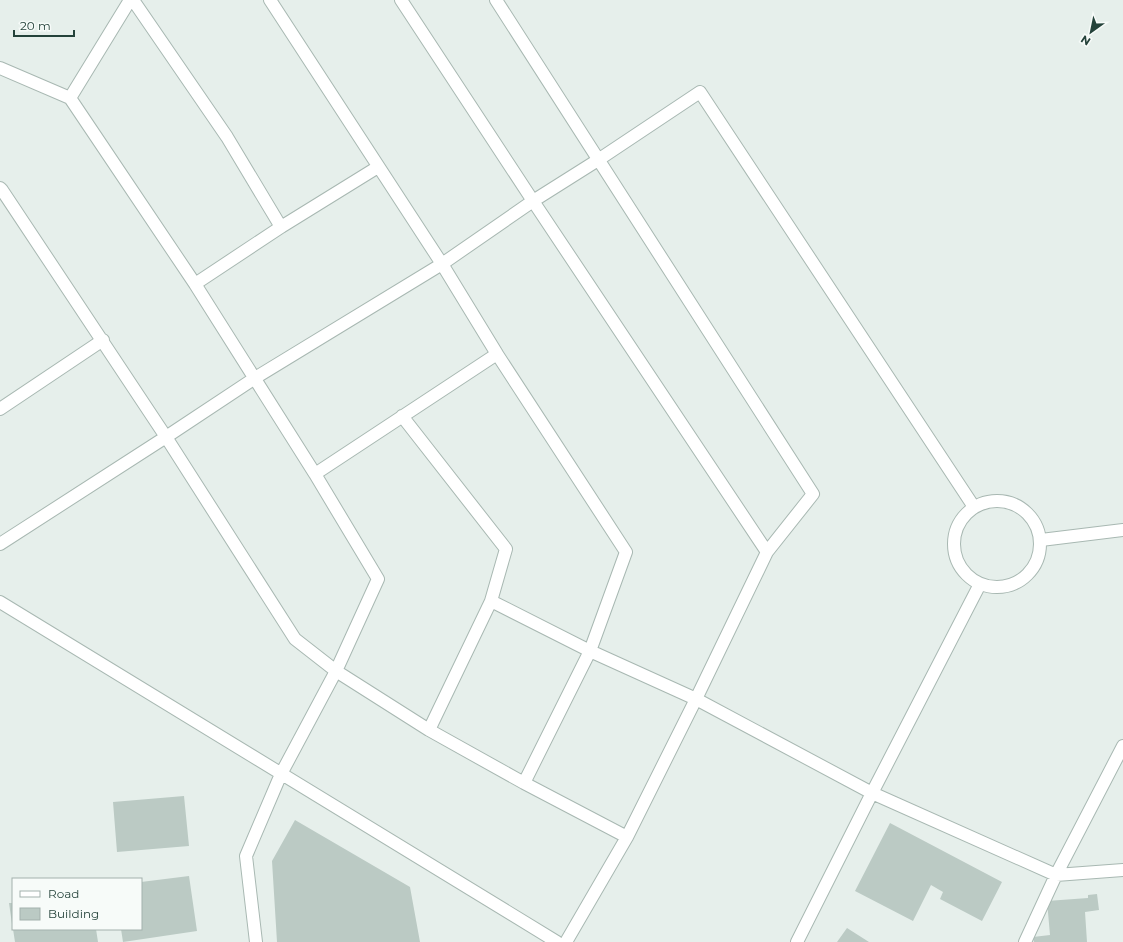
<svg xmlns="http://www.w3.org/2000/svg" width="1123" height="942" viewBox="0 0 1123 942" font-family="Montserrat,sans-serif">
<rect width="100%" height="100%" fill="#e6efeb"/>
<!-- building -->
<path fill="#bbcac4" d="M184 796 189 846 117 852 113 802Z
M295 820 410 887 420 942H277L272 861Z
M890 823 1002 882 982 921 940 899 943 892 931 885 913 921 855 891Z
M189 876 197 931 123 942 121 929H141V882Z
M1097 894 1099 910 1085 912 1087 942H1034L1033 937 1050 935 1047 901 1088 898V895Z
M9 903H13V923L12 924Z
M847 928 869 942H837Z
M13 929H96L98 942H15Z"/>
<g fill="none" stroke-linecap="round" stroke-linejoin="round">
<defs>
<path id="minor" d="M133 0 227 137 281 227
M270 0 442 264 497 354 626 552 590 651 524 783
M401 0 533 201 767 552 696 699 627 837 566 942
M496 0 813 494 767 552
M0 68 70 98 195 284 315 474 378 579 336 671 281 774 246 856 256 942
M70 98 130 0
M0 188 2 190 166 437 295 639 336 671 429 730 524 783 627 837
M195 284 281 227 378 167
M0 409 103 340
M402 416 506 549 491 601 429 730
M315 474 497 354
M954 544a43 43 0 1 1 86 0a43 43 0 1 1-86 0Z
M1041 540 1123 530
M0 544 166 437 255 378 442 264 533 201 598 160 700 92 974 507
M491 601 590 651 696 699 872 793 1056 875 1123 870
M0 602 557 942
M797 942 872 793 980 584
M1025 942 1056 875 1123 746"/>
</defs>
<!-- minor casing -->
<use href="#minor" stroke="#a8b8b2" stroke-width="14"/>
<!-- minor -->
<use href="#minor" stroke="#fff" stroke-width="12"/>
</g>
<!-- legend -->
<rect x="12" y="878" width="130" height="52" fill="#f7fbf9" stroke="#a3b1ad"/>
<rect x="20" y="891" width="20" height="6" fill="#ffffff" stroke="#a3b1ad"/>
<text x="48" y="898" font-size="12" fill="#24423a">Road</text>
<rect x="20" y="908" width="20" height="12" fill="#bbcac4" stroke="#a3b1ad"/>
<text x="48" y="918" font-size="12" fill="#24423a">Building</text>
<!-- north arrow -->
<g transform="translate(1091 32) rotate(213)" stroke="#f7fbf9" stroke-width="3" paint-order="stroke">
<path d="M0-3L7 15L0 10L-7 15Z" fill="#24423a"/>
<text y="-6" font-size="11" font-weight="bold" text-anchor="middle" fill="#24423a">N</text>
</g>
<!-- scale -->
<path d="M14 30v6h60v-6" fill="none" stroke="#24423a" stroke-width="2"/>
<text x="20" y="30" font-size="12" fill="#24423a" stroke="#f7fbf9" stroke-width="3" paint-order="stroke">20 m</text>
</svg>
